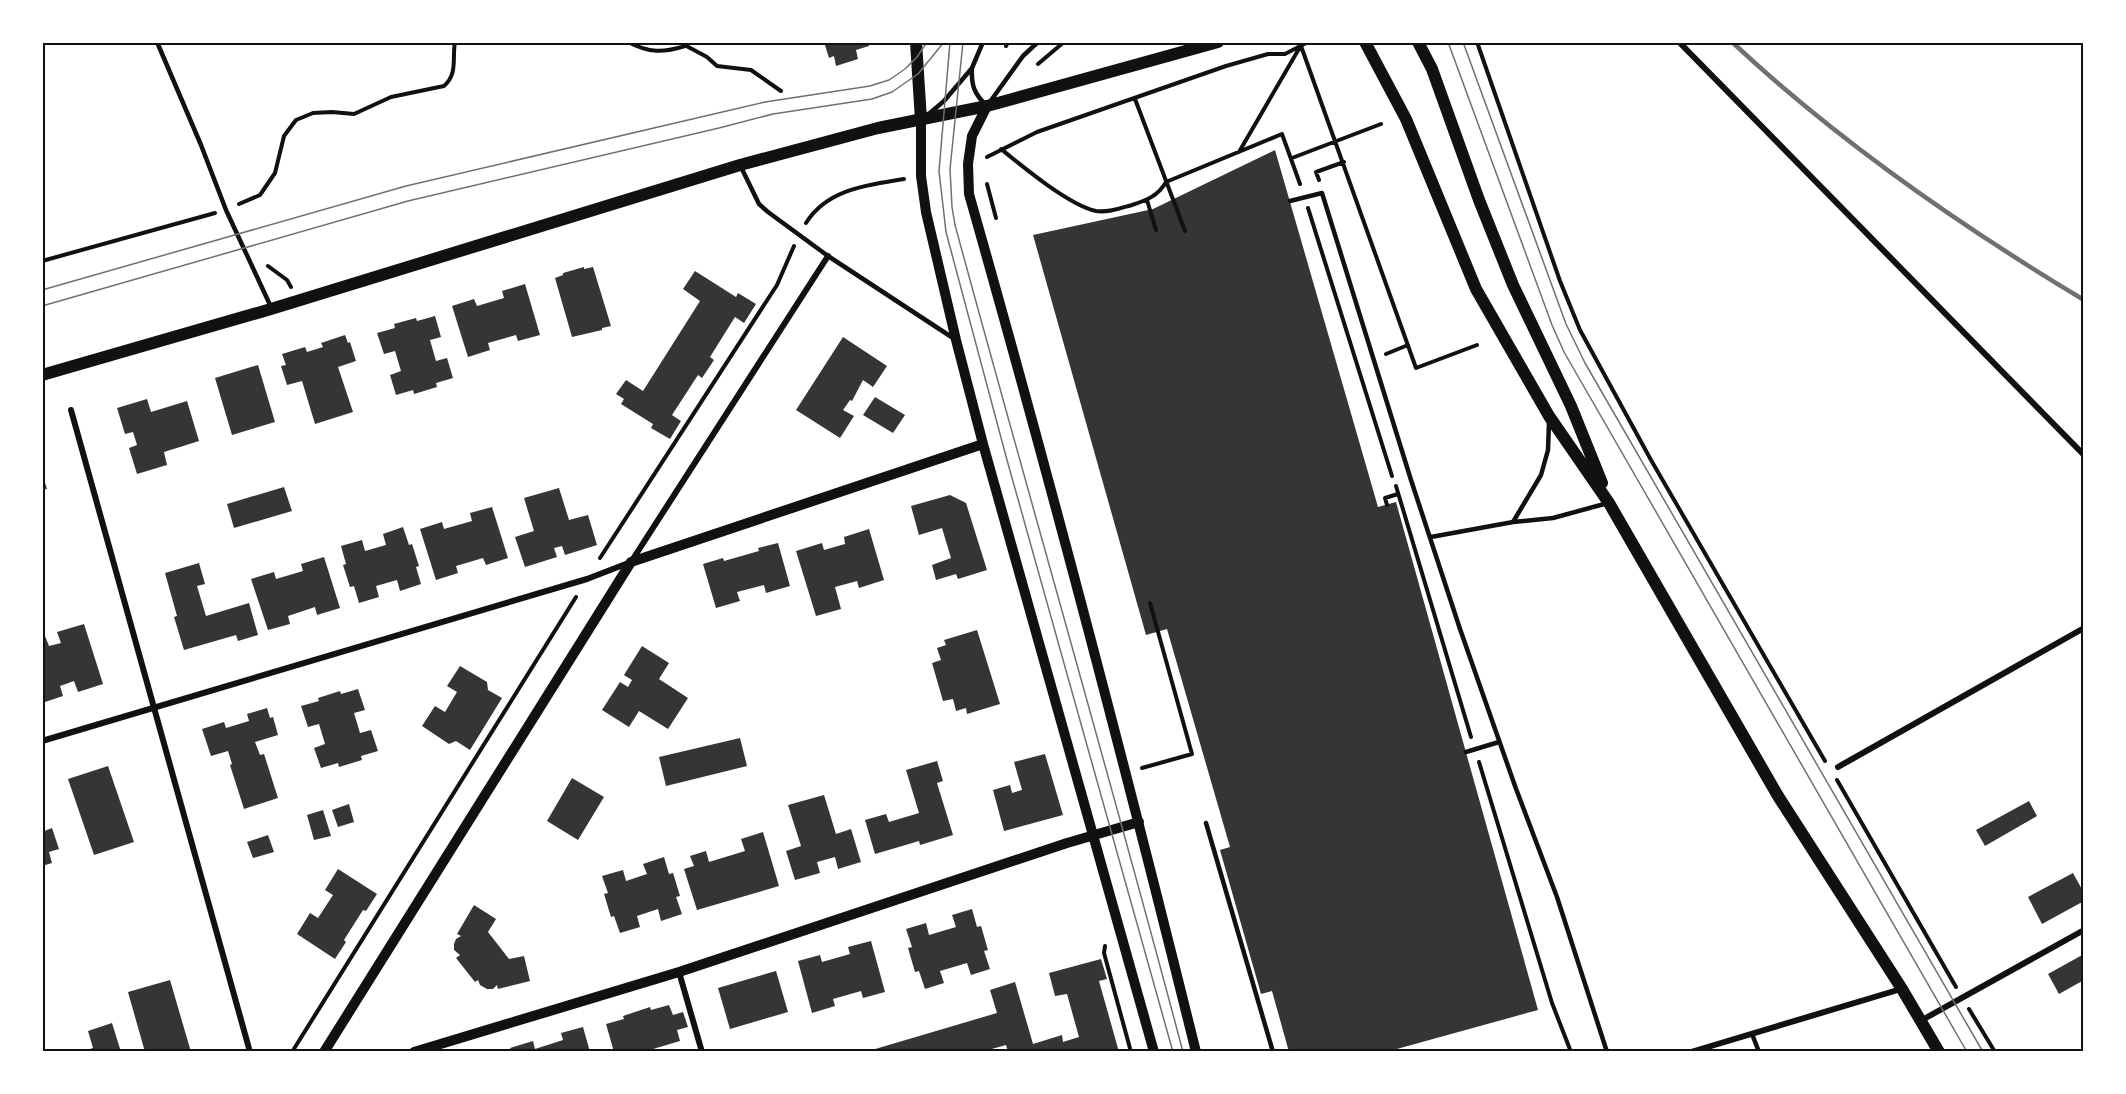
<svg xmlns="http://www.w3.org/2000/svg" width="2126" height="1094" viewBox="0 0 2126 1094" font-family="'Public Sans',sans-serif">
<rect width="100%" height="100%" fill="#fff"/>
<!-- building -->
<path fill="#353535" d="M824 42H868L869 46 856 50 858 59 836 66 834 56 829 58Z
M1275 150 1378 507 1396 502 1538 1010 1386 1052H1289L1272 991 1261 994 1220 850 1230 847 1167 629 1146 635 1033 235 1153 209Z
M584 267V269L593 267 611 326 602 328V330L572 337 555 278 563 275V273Z
M695 271 736 297 738 293 756 304 744 323 735 317 710 357 714 360 702 378 698 375 672 415 681 421 670 439 651 428 653 424 621 404 624 399 616 394 626 380 643 391 700 301 683 289Z
M525 284 540 335 518 341 516 335 488 343 490 350 468 357 452 306 474 299 477 306 504 298 502 291Z
M435 316 441 337 430 340 436 361 447 358 453 378 436 383 437 387 414 394 413 390 396 395 390 375 401 371 395 351 384 354 377 333 395 328 394 324 416 318 417 321Z
M345 335 348 343 350 342 356 361 338 367 353 412 315 424 302 381 287 385 281 366 286 365 282 354 305 347 307 352 323 347 321 343Z
M843 337 887 366 873 387 863 380 852 401 850 400 843 410 854 416 840 438 796 410Z
M258 365 275 422 232 435 215 378Z
M875 397 905 415 893 433 863 415Z
M147 399 151 412 187 401 199 441 164 452 167 465 137 474 129 448 137 445 133 432 125 434 117 408Z
M42 473 47 489 42 490Z
M284 487 292 511 234 528 227 504Z
M559 488 569 520 588 515 597 545 565 555 562 546 554 548 557 557 525 567 515 537 534 531 524 498Z
M950 495 966 503 987 570 958 579 956 574 936 580 932 565 951 558 942 528 919 535 911 506Z
M492 507 508 558 486 565 483 558 456 566 458 573 436 580 420 529 442 522 444 529 472 521 470 513Z
M403 527 409 545 412 544 419 566 416 567 421 584 400 591 397 580 376 586 379 597 359 603 354 586 350 587 343 565 346 564 341 546 362 540 365 551 386 545 383 534Z
M869 529 884 580 859 588 857 581 835 587 841 609 816 616 796 551 822 543 824 550 845 544 844 537Z
M778 543 790 586 766 593 764 585 737 592 740 601 716 608 703 564 723 558 724 561 759 551 758 548Z
M324 557 340 608 317 615 315 607 288 616 290 624 268 630 251 579 274 572 276 579 303 571 301 564Z
M199 563 205 584 197 586 206 616 249 603 258 635 238 641 236 635 184 650 174 617 177 616 165 573Z
M84 624 103 684 78 692 74 681 60 686 63 696 42 703V637L45 636 49 646 61 643 57 632Z
M977 630 1000 704 967 714 966 708 956 711 953 699 943 701 932 663 941 660 937 648 946 645 944 640Z
M642 646 669 663 659 679 688 698 668 729 639 711 629 727 602 710 620 682 628 687 632 680 624 675Z
M460 666 487 682 488 690 502 698 470 750 456 741 449 744 422 726 435 706 445 712 457 692 447 686Z
M358 689 365 710 354 713 360 733 371 730 378 751 361 756 362 760 339 767 338 763 321 768 314 748 325 744 319 724 308 727 301 706 319 701 318 698 340 691 341 694Z
M267 708 270 718 273 717 278 735 255 742 260 755 264 754 278 798 244 809 230 765 232 764 228 751 211 756 202 729 224 722 226 728 249 721 247 714Z
M740 738 747 766 666 786 659 757Z
M1045 754 1063 815 1004 831 993 790 1010 785 1012 793 1022 790 1014 762Z
M937 761 943 781 937 783 953 835 920 845 919 841 875 854 865 820 886 814 889 822 919 813 906 770Z
M108 766 134 842 94 855 68 779Z
M572 778 604 797 578 840 547 821Z
M824 795 836 834 851 829 861 862 838 869 835 857 817 862 820 873 795 880 786 851 801 846 788 805Z
M2029 801 2037 816 1985 846 1976 830Z
M349 804 354 822 338 827 332 810Z
M323 810 331 836 314 840 307 815Z
M52 828 59 849 49 852 52 863 42 866V832Z
M763 832 779 886 697 910 684 869 694 866 690 856 706 851 709 862 745 851 741 839Z
M268 835 274 852 253 858 247 842Z
M664 857 669 874 673 873 680 896 676 897 682 914 661 921 658 909 637 916 640 927 620 933 614 916 611 917 604 894 608 893 602 876 623 870 626 881 647 874 643 864Z
M338 869 377 894 366 911 363 910 344 940 346 942 335 959 297 934 310 913 318 918 333 895 325 890Z
M2073 873 2084 893V901L2042 924 2028 897Z
M474 905 496 919 488 932 509 959 524 956 530 981 498 989 497 985 493 989H487L480 985 478 980 475 982 456 958 460 955 454 950V944L456 939 461 936 457 934Z
M972 909 977 927 981 926 988 950 984 951 990 969 971 975 967 963 940 971 944 983 925 989 919 971 915 972 908 948 912 947 906 929 926 923 929 935 956 927 952 915Z
M871 941 885 992 863 998 861 991 833 999 835 1006 812 1013 798 961 820 955 822 962 850 954 848 947Z
M2084 954V980L2059 994 2048 974Z
M1101 959 1107 979 1099 981 1119 1052H1083L1082 1049 1069 1052H1008L1006 1045 981 1052H865L997 1013 990 990 1015 982 1033 1044 1062 1035 1063 1042 1079 1037 1067 994 1055 996 1049 973Z
M776 971 788 1012 730 1029 718 988Z
M170 980 191 1052H145L128 992Z
M669 1005 673 1015 683 1012 688 1027 677 1030 680 1041 643 1052H614L606 1024 624 1019 623 1016 650 1007 651 1010Z
M112 1023 121 1052H81L93 1048 88 1031Z
M583 1027 590 1052H512L510 1048 533 1041 535 1049 563 1040 561 1033Z"/>
<g fill="none" stroke-linecap="round" stroke-linejoin="round">
<!-- path -->
<path stroke="#111" stroke-width="4" d="M42 42H43
M628 42C649 53 663 53 685 46
M679 42 707 57 717 66 751 70 781 91
M1477 42 1560 281 1580 330 1651 460 1825 761
M1006 46 1008 42
M1301 46 1416 368 1477 345
M1038 64 1064 42
M1135 99 1185 231
M1001 149C1023 167 1069 205 1096 211 1108 213 1121 208 1132 205 1147 200 1158 196 1166 182L1282 134 1300 184
M1239 152 1300 47
M987 157 1037 132 1226 66 1268 54H1285L1308 42
M1292 158 1381 124
M1319 180 1316 172 1344 162
M987 184 996 218
M1147 200 1156 230
M239 204 260 195 275 173 284 136 296 120 313 113 332 112 354 114 391 97 444 86C458 74 452 58 455 42
M1308 208 1392 476
M806 223C827 189 867 185 904 179
M42 261 215 213
M268 266 287 280 291 287
M1386 354 1408 345
M1396 486 1471 737
M1387 505 1385 498 1398 494
M600 558 777 285 794 246
M1479 762 1552 1003 1571 1052
M1142 768 1192 754 1150 603
M1837 780 1956 987
M1105 946 1104 953 1131 1052
M1969 1009 1995 1052
M292 1052 576 597"/>
<!-- service -->
<path stroke="#111" stroke-width="4.5" d="M157 42 201 145 226 210 271 307
M972 68C971 85 974 94 987 106L1023 56 1038 42
M930 113 944 101 972 68 983 42
M741 167 759 204 768 212 828 256 953 338
M1290 201 1322 193 1411 480 1460 629 1515 786 1557 897 1607 1052
M1513 522 1541 475 1548 450 1549 422
M1431 537 1513 522 1553 518 1608 503
M1466 752 1499 742
M1206 823 1273 1052
M1752 1034 1759 1052"/>
<!-- minor -->
<path stroke="#111" stroke-width="6" d="M1679 42 2084 455
M71 410 250 1052
M42 741 587 579 631 562 828 256
M1838 767 2084 628
M679 972 702 1052
M1922 1020 2084 930
M1691 1052 1901 989"/>
<!-- tertiary -->
<path stroke="#111" stroke-width="10" d="M987 106 972 136 968 164 969 194C1050 479 1125 765 1196 1052
M921 120V176L926 212 956 340 983 444 1154 1052
M324 1052 631 562 983 444
M414 1052 679 972 1067 843 1139 822"/>
<!-- secondary -->
<path stroke="#111" stroke-width="12" d="M916 42 921 120
M1365 42 1406 119 1476 289 1549 416 1609 503 1778 796 1902 989 1939 1052
M1418 42 1432 69 1479 200 1513 285 1571 406 1602 483
M42 375 271 309 740 165 878 128 987 106 1218 42"/>
<!-- tram -->
<path stroke="#707070" stroke-width="1.5" d="M950 42 939 171 946 232 1007 460 1173 1052
M963 42 950 169 952 207 955 225C1030 501 1110 776 1183 1052
M1448 42 1552 325 1564 352 1967 1052
M1463 42 1566 324 1585 363 1983 1052
M42 290 406 186 765 102 870 86 889 80 905 69 917 57 927 42
M42 306 408 201 719 128 773 114 872 99 892 92 918 74 944 42"/>
<!-- rail -->
<path stroke="#707070" stroke-width="4.5" d="M1732 42C1839 142 1959 225 2084 300"/>
</g>
<!-- border -->
<rect width="2126" height="1094" fill="none" stroke="#ffffff" stroke-width="87"/>
<rect x="44" y="44" width="2038" height="1006" fill="none" stroke="#111" stroke-width="2"/>
</svg>
